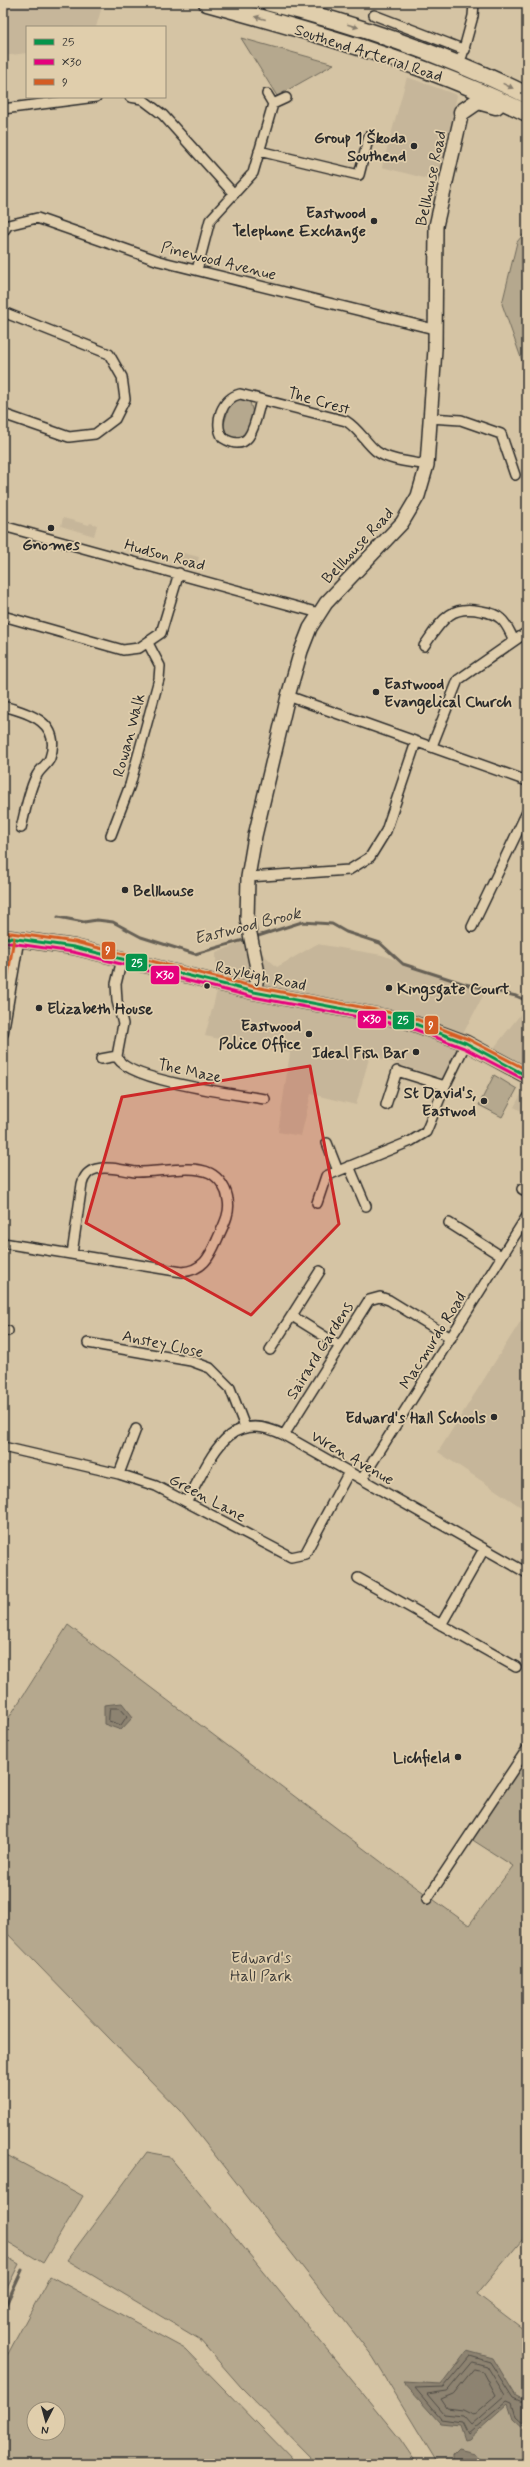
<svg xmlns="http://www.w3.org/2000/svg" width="530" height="2467" viewBox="0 0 530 2467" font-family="Mynerve,sans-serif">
<rect width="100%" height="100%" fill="#d5c4a4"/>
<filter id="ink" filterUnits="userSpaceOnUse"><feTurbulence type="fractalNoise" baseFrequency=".025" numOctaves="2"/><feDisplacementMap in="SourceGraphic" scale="8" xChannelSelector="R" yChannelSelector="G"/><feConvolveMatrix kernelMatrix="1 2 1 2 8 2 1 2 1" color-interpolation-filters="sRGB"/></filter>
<g filter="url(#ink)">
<!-- built -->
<path fill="#c6b69a" d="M3 3H103L96 27H27V53L3 56Z
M407 77 457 95 439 182 382 167Z
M63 518 89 525 90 523 97 525 94 536 61 526Z
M175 551 199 557 197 564 173 558Z
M247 940 277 967 317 944 382 955 485 992 464 1032 493 1049 527 1006V1114L514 1107 527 1084 464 1050 450 1081 370 1055 356 1105 311 1094 301 1136 278 1132 290 1053 205 1036 217 991 216 953Z
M527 1311V1511L438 1452Z"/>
<!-- green -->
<path fill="#b5a88e" stroke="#706a5c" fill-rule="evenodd" d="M241 38 334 64 277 96Z
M527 230V375L502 304 517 242Z
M240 398 250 402 253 413 247 433C236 439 228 439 223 427L231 401Z
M494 1075 517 1089 502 1117 479 1105Z
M68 1625 388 1867 469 1925 513 1866 468 1837 527 1749V2234L477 2294 527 2332V2464H438L373 2357 181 2112 3 1929V1727Z
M147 2152 169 2156 400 2439 417 2464H317L241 2387 199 2339 67 2260Z
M3 2153 83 2196 43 2263 3 2239Z
M3 2255 19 2264 3 2296Z
M50 2276 185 2349 297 2464H3V2363ZM34 2409H58V2433H34Z"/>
<!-- water -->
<path fill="#8d8371" stroke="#666055" d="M122 1703 133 1717 121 1730 104 1724V1705Z
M467 2351 493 2358 516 2396 527 2401V2432L513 2419 508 2404 469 2439 465 2440 460 2425 440 2423 403 2382 442 2384Z
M458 2449 475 2453 483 2464H452V2455Z"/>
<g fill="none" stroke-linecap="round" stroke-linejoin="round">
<!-- shore -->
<path stroke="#524e47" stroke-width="1" d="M110 1708H120L127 1716 121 1725 109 1721Z
M472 2362 487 2366 505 2395 471 2425 463 2416 444 2414 427 2394 447 2391Z
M474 2369 483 2371 496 2395 473 2415 463 2410 447 2408 441 2399 453 2394Z
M527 2404 513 2398 490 2362 470 2356 444 2387 415 2388 441 2419 462 2422 468 2434 507 2401 512 2403 516 2417 527 2427"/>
<!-- stream -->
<path stroke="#666055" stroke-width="3" d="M58 917 84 922 97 920 113 922 141 937 195 954 247 939
M255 937 302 922 332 924 346 932 380 943 403 964 465 984 516 996 527 1001
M3 2311 22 2270"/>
<defs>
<path id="street" d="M374 15 465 50
M462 56 473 16 474 3
M267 94 273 104 286 98
M130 97 142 99 163 115 234 194
M3 109 96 97
M259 151 359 175 369 136
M3 232 8 225 37 218 159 261 434 329
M197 270 210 220 253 173 273 104
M3 312 109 354 122 377 125 399 115 419 95 434 69 437 3 414
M261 400C255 421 252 456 223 438 213 423 222 398 240 394L346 421C359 429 365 442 376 451 389 461 412 462 427 465
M429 418 461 420 501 434 515 475
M3 526 319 613
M3 616 123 650 139 648 161 633 179 573
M424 646C441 622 449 604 481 611 487 612 497 615 501 619 507 624 510 633 514 640
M288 696 527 781
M3 706C30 713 62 723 50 758 48 764 40 769 37 775 29 788 25 813 21 828
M432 746 458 680 527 632
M111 835 130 785 159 679 160 666 148 643
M248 877 349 870 370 857 386 831 416 742
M472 927 527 812
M122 959 116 984 117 1001 123 1024 117 1056C122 1080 240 1095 265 1099
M3 1034 19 939
M101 1059 117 1056
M386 1105 397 1071 445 1086
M327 1143 338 1171
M349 1166 366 1206
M522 1189 527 1192
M317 1203 326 1176 411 1141 426 1132 445 1086 466 1043
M449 1223 501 1256
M3 1243 182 1272C203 1270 209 1258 217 1240 222 1228 231 1214 228 1200 227 1190 220 1178 210 1173 192 1164 156 1173 135 1172 123 1170 108 1166 96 1169 88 1171 84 1176 82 1184L72 1254
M292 1316 340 1346
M3 1331H8
M88 1343 191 1361 210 1368 230 1388 245 1427
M270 1350 320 1271
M284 1435 369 1300 380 1297 389 1300 451 1338
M3 1447 119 1474 156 1486 291 1557 305 1554 349 1472
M119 1474 136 1429
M362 1479 527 1216
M187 1501C211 1460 226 1406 284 1435L527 1573
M358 1578 516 1667
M441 1625 484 1549
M427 1899 527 1749"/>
<path id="secondary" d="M254 992 258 973 247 919 248 877 255 836 288 696 301 651 310 628 326 603 402 523 418 496 427 465 435 349 436 226 462 112"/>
<path id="primary" d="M3 937 74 947 254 992 407 1021 466 1043 527 1076"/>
<path id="highway" d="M207 3C316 33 425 63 527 113
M270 3C359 25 445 55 527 95
M462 112 478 101 496 106"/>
</defs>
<!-- street casing -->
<use href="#street" stroke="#2b2b2b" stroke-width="12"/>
<!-- secondary casing -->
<use href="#secondary" stroke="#2b2b2b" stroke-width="16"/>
<!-- primary casing -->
<use href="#primary" stroke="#2b2b2b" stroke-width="17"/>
<!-- highway casing -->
<use href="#highway" stroke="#2b2b2b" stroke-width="19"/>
<!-- street -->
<use href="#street" stroke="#e0ceac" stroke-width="9"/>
<!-- secondary -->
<use href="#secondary" stroke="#e0ceac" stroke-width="13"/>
<!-- primary -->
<use href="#primary" stroke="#e0ceac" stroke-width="14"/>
<!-- highway -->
<use href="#highway" stroke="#e0ceac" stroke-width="16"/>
<defs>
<path id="bus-1" d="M3 937 74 947 254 992 407 1021 466 1043 527 1076"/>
<path id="bus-2" d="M3 942 73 952 253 997 406 1026 464 1048 525 1080"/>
<path id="bus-3" d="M4 932 75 942 255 987 408 1016 468 1039 527 1070
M3 1004 14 938"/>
</defs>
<!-- bus-1 casing -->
<use href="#bus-1" stroke="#e0ceac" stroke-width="6"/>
<!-- bus-2 casing -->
<use href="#bus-2" stroke="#e0ceac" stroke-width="6"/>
<!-- bus-3 casing -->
<use href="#bus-3" stroke="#e0ceac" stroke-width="6"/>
<!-- bus-1 -->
<use href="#bus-1" stroke="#06944b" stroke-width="3"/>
<!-- bus-2 -->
<use href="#bus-2" stroke="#e5007d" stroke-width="3"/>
<!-- bus-3 -->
<use href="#bus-3" stroke="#d45c23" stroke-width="3"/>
</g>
<!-- one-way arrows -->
<defs><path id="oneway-solid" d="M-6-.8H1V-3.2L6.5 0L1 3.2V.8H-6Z"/></defs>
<g fill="#867c6c">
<use href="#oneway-solid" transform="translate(260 18) rotate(-165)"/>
<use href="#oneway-solid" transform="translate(353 26) rotate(16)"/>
<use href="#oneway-solid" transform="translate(508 86) rotate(26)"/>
</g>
</g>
<!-- marked area -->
<path fill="#cd2828" fill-opacity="0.2" stroke="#cd2828" stroke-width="3" stroke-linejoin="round" d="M310 1066 339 1224 251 1315 86 1223 122 1097Z"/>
<!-- markers -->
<g fill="#2b2b2b" stroke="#e0ceac" stroke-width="1.5">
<circle cx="414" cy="146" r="4"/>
<circle cx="374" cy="221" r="4"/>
<circle cx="51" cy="528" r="4"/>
<circle cx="376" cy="692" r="4"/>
<circle cx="125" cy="890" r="4"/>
<circle cx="207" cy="986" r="3.5"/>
<circle cx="389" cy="988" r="4"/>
<circle cx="39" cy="1008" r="4"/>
<circle cx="309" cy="1034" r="4"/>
<circle cx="416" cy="1052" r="4"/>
<circle cx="484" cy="1101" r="4"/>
<circle cx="494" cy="1417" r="4"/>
<circle cx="458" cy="1757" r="4"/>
</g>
<g text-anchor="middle" stroke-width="3.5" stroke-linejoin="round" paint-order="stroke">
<!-- street labels -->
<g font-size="16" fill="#2b2b2b" stroke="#e0ceac">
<text transform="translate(369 52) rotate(18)" y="6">Southend Arterial Road</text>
<text transform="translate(430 178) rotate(-78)" y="6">Bellhouse Road</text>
<text transform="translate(219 260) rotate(14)" y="6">Pinewood Avenue</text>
<text transform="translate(319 400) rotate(16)" y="6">The Crest</text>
<text transform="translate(357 545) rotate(-47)" y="6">Bellhouse Road</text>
<text transform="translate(165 554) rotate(15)" y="6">Hudson Road</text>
<text transform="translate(128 735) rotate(-75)" y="6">Rowan Walk</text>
<text transform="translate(261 975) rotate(12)" y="6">Rayleigh Road</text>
<text transform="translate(190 1070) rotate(12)" y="6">The Maze</text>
<text transform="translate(432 1340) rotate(-58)" y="6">Macmurdo Road</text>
<text transform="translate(163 1343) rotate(12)" y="6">Anstey Close</text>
<text transform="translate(319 1350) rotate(-58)" y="6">Sairard Gardens</text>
<text transform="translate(353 1457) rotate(30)" y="6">Wren Avenue</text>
<text transform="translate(208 1497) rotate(28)" y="6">Green Lane</text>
</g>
<!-- poi labels -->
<g font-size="16" font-weight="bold" fill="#2b2b2b" stroke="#e0ceac" text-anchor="end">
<text x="406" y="143">Group 1 Škoda<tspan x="406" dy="18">Southend</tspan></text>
<text x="366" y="218">Eastwood<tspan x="366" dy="18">Telephone Exchange</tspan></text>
<text x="51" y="550" text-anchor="middle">Gnomes</text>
<text x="384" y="689" text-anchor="start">Eastwood<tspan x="384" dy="18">Evangelical Church</tspan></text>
<text x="133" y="896" text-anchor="start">Bellhouse</text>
<text x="397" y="994" text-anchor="start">Kingsgate Court</text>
<text x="47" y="1014" text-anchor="start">Elizabeth House</text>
<text x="301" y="1031">Eastwood<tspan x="301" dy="18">Police Office</tspan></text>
<text x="408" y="1058">Ideal Fish Bar</text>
<text x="476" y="1098">St David's,<tspan x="476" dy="18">Eastwod</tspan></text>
<text x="486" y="1423">Edward's Hall Schools</text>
<text x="450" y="1763">Lichfield</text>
</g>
<!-- park labels -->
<g font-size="16" fill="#403e3a" stroke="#e0ceac">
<text x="261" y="1963">Edward's<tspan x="261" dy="18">Hall Park</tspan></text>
</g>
<!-- water labels -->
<g font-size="17" font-style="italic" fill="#44413c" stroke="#e0ceac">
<text transform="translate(247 925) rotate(-14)" y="6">Eastwood Brook</text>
</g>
</g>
<g stroke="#e0ceac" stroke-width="1.5">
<rect x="101" y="941" width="15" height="19" rx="4" fill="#d45c23"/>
<rect x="125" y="953" width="23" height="19" rx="4" fill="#06944b"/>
<rect x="150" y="965" width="30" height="20" rx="4" fill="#e5007d"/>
<rect x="357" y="1010" width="30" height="19" rx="4" fill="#e5007d"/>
<rect x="392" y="1011" width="23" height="19" rx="4" fill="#06944b"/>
<rect x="424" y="1015" width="15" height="20" rx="4" fill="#d45c23"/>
</g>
<g font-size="11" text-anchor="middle" font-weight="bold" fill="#fff">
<text x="108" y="954">9</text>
<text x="137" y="967">25</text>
<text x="165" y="979">X30</text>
<text x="372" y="1023">X30</text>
<text x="403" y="1024">25</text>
<text x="431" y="1029">9</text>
</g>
<!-- margin -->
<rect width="530" height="2467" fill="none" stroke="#e0ceac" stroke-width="16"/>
<rect x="8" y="8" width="514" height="2451" fill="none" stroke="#2b2b2b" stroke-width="1.5" filter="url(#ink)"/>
<!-- legend -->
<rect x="26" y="26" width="140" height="72" fill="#e0ceac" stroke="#988d78"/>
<rect x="34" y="39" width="20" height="6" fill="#06944b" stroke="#988d78"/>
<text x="62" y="46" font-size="12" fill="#2b2b2b">25</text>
<rect x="34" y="59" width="20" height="6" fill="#e5007d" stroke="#988d78"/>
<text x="62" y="66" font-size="12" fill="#2b2b2b">X30</text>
<rect x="34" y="79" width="20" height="6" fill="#d45c23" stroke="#988d78"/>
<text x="62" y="86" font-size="12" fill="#2b2b2b">9</text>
<!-- north arrow -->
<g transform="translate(46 2421) rotate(186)"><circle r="19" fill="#e0ceac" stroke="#988d78"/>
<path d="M0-3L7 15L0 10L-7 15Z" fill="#2b2b2b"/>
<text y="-6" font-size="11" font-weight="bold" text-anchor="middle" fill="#2b2b2b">N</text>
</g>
</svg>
